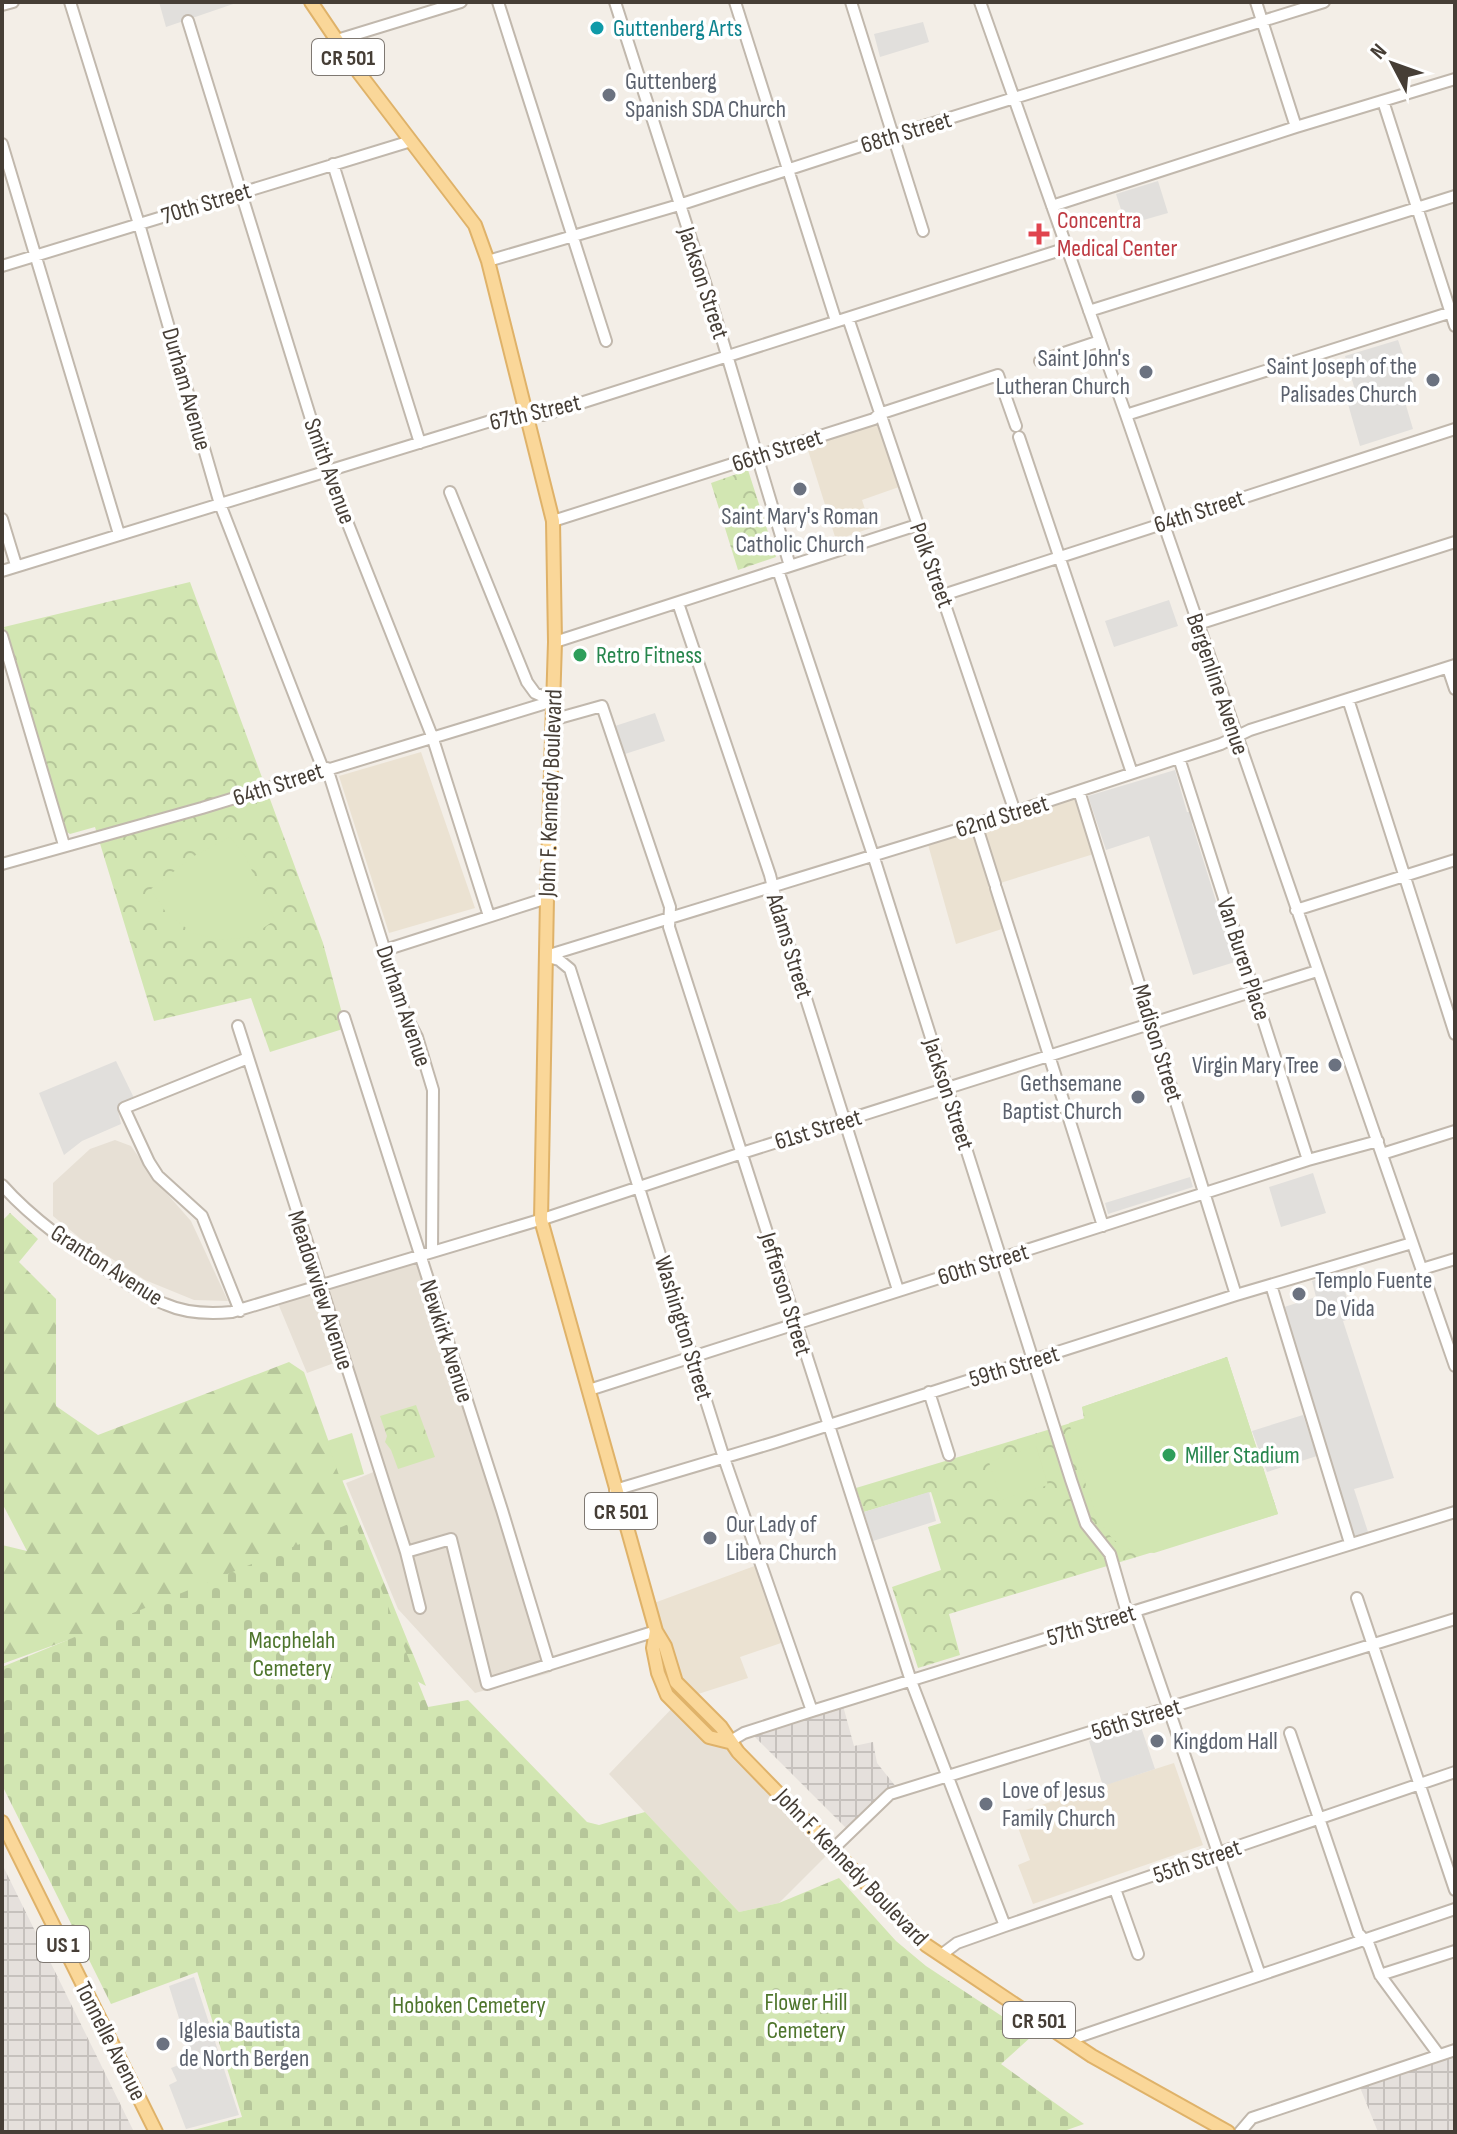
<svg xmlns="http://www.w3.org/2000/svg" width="1457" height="2134" viewBox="0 0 1457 2134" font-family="'Sofia Sans Condensed',sans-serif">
<defs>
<pattern id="industrial-grid" width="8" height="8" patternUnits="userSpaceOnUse" patternTransform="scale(2)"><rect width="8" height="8" fill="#e5e0dc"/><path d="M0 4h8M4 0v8" fill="none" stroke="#c6c1bd"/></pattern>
<pattern id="forest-firs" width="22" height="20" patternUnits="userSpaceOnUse" patternTransform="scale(2)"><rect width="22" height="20" fill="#d2e6b2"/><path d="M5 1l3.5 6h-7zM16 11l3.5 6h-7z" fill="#b6c69a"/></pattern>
<pattern id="cemetery-stones" width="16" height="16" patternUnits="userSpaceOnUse" patternTransform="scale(2)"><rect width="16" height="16" fill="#d2e6b2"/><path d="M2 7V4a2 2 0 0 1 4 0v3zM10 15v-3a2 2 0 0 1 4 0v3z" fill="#b6c69a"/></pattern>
<pattern id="park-crowns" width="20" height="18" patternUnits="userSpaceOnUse" patternTransform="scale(2)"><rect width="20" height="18" fill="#d2e6b2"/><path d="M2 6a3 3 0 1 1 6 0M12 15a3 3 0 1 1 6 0" fill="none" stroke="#b6c69a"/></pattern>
</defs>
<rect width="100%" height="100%" fill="#f3eee7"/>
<!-- residential -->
<path fill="#e7e0d5" d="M115 1140 131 1146 154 1179 191 1221 228 1301 194 1300 145 1280 81 1239 53 1216V1183L90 1149Z
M419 1259 550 1673 475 1693 398 1609 346 1483 381 1469 345 1359 307 1373 277 1301Z
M679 1701 832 1850 779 1903 739 1912 609 1774Z"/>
<!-- industrial -->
<path fill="url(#industrial-grid)" d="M842 1702 854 1746 873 1742 877 1763 897 1788 853 1835 749 1731Z
M2 1864 134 2132H2Z
M1455 2053V2132H1378L1359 2085Z"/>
<!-- education -->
<path fill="#ebe2d2" d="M878 423 899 487 862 500 871 528 836 540 807 447Z
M421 752 475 908 389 933 339 776Z
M1077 792 1097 853 997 884 977 825Z
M976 826 1008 927 956 944 927 841Z
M760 1564 787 1641 740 1657 748 1678 695 1695 679 1678 654 1603Z
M1174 1763 1203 1845 1033 1904 1018 1865 1030 1860 1013 1814Z"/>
<!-- forest -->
<path fill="url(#forest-firs)" d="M10 1213 38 1239 19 1262 56 1299V1406L98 1435 289 1362 304 1372 343 1482 426 1686 230 1581 2 1664V1545L27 1551 2 1503V1221Z"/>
<!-- cemetery -->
<path fill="url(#cemetery-stones)" d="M351 1523 353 1527 356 1526 428 1707 468 1700 587 1822 599 1825 645 1812 739 1912 779 1903 839 1878 896 1941 926 1966 1032 2036 1001 2064 1084 2124 1061 2132H186L242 2117 197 1971 550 1841 111 2004 2 1785V1667Z"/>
<!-- park -->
<path fill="url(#park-crowns)" d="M748 470 776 557 738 570 711 483Z
M190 582 323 943 346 1028 270 1052 251 998 154 1021 95 827 70 834 65 831 4 627Z
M1227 1357 1278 1514 949 1614 960 1655 918 1668 892 1587 941 1570 928 1527 941 1523 931 1492 864 1512 856 1488 1084 1419 1082 1407Z
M416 1405 435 1457 398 1469 391 1450 385 1442 387 1436 380 1416Z"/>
<!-- garden -->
<path fill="#d2e6b2" d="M230 837 245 856 275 920 250 937 221 940 193 933 167 914 151 889 194 856Z
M1227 1357 1278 1514 1154 1553C1141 1552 1129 1551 1118 1543 1090 1524 1080 1456 1069 1423L1085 1418 1082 1407Z
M352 1433 364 1474 341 1481 327 1441Z
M1036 1446 1048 1485 1001 1500 989 1462Z"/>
<!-- parking -->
<path fill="#e1dfdc" d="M159 2H239L166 27Z
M923 22 929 42 880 57 874 34Z
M1158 181 1168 213 1126 225 1116 194Z
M1398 340 1418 398 1405 402 1413 429 1360 446 1348 404 1358 400 1345 356Z
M1169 600 1178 626 1114 647 1105 621Z
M655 713 665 741 625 754 615 726Z
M1175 770 1187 812H1190L1193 821 1192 824 1235 962 1193 975 1149 836 1106 850 1088 796Z
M116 1061 134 1098 117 1106 121 1124 82 1141 64 1155 39 1093Z
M1313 1173 1326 1213 1281 1227 1269 1187Z
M1190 1177 1193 1187 1108 1214 1105 1203Z
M1339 1272 1353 1318 1343 1321 1394 1478 1354 1489 1369 1535 1351 1541 1281 1308 1316 1297 1312 1281Z
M1303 1415 1317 1456 1267 1472 1252 1431Z
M929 1492 936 1521 873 1541 864 1512Z
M1140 1724 1155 1769 1103 1786 1089 1741Z
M194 1977 239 2115 186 2129 169 2085 177 2081 171 2068 192 2060 169 1986Z"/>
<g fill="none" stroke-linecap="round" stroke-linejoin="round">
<defs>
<path id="minor" d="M70 2 139 224 220 504 323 769
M498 2 606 341
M615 2 709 295 790 566
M735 2 836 321
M851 2 923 231
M980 2 1126 415 1455 1366
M1256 2 1296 127
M2 5 13 2
M188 21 327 471 432 736 489 916
M337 40 461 2
M1383 101 1455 326
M2 144 119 534
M333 164 420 443
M1052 206 1296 127 1455 79
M488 261 679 205 882 139 1324 2
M2 266 411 141
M1089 311 1455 196
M848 318 1015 812
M1040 361 1100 341
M1126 415 1455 311
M1019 437 1132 773
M450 492 527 682 535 693 553 701
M2 519 16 565
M553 521 874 419 879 414 998 375 1016 426
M778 570 876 864 1071 1480 1086 1524 1110 1554 1127 1613
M2 571 510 415H543L1067 248
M943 595 1455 429
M678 603 770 875 779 913 898 1290
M1198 624 1455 542
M2 636 64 845
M555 642 917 525
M1448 668 1455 689
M1348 699 1455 1034
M552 720 602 706 670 907 669 927 911 1681 1005 1926
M1179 758 1308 1160
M327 768 405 1014 417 1037 433 1090 432 1252
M1079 791 1236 1295
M976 824 995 884
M2 864 202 808 553 701
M996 888 1103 1226
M1296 910 1455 860
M385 950 547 898
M546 956 1015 812 1221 744 1250 730 1455 665
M548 957 559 960 570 969 724 1458 812 1711
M344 1017 502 1510 549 1665
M238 1026 406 1552 420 1608
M1382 1154 1455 1131
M2 1185C33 1220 73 1247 112 1273 129 1284 146 1297 165 1304 185 1313 211 1314 232 1312L546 1218 742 1153 1317 971
M1422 1269 1455 1259
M1271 1285 1350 1543
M240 1311 202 1216 158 1176 149 1162 124 1108 248 1058
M589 1390 1308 1160 1378 1141
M929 1392 949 1455
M615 1490 776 1442 1236 1295 1412 1243
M406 1552 451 1539 487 1684 656 1631
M1357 1598 1455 1890
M1135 1611 1260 1975
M1290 1733 1358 1933 1369 1945 1380 1975 1439 2055
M729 1742 744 1733 812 1711 1455 1512
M834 1848 890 1794 1455 1619
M1115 1889 1138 1954
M941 1955 957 1943 1005 1926 1455 1772
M1380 1975 1455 1951
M1069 2040 1455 1909
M1240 2132 1252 2118 1455 2050"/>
<path id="major" d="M311 2 359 73 475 225 488 261 553 521 555 642 547 898 541 1220 656 1631 665 1646 676 1682 721 1727 738 1752 926 1945 1092 2056 1228 2132
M656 1631 653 1648 658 1673 667 1695 709 1737 729 1742
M2 1822 156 2132"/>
</defs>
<!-- minor casing -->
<use href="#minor" stroke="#c1b8ad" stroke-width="14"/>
<!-- major casing -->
<use href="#major" stroke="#dfb269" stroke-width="16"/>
<!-- minor -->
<use href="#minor" stroke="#fff" stroke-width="10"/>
<!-- major -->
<use href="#major" stroke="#fad799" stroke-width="12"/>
</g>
<!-- markers -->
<circle fill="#0f9aa8" stroke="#fff" stroke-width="3" cx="597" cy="28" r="8"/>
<g fill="#6b7280" stroke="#fff" stroke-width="3">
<circle cx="609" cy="95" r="8"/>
<circle cx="1146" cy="372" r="8"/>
<circle cx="1433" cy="380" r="8"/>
<circle cx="800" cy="489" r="8"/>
<circle cx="1335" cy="1065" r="8"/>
<circle cx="1138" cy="1097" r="8"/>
<circle cx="1299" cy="1294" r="8"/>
<circle cx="710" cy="1538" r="8"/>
<circle cx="1157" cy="1741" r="8"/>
<circle cx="986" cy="1804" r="8"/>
<circle cx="163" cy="2044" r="8"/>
</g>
<path fill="#e0444e" stroke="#fff" stroke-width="3" d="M1035 222h8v8h8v8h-8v8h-8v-8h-8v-8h8z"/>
<g fill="#2e9e5b" stroke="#fff" stroke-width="3">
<circle cx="580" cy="655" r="8"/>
<circle cx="1169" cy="1455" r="8"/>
</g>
<g text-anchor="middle" stroke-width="7" stroke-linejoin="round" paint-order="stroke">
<!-- shield labels -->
<g fill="#fff" stroke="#7e7872" stroke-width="2">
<rect x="312" y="39" width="72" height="36" rx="6"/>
<rect x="585" y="1493" width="72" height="36" rx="6"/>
<rect x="37" y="1926" width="52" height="36" rx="6"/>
<rect x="1003" y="2002" width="72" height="36" rx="6"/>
</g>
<g font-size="22" font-weight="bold" fill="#463e36">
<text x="348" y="65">CR 501</text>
<text x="621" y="1519">CR 501</text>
<text x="63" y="1952">US 1</text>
<text x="1039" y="2028">CR 501</text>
</g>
<!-- culture labels -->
<g font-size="24" fill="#0d838f" stroke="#fff" text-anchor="start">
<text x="613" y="36">Guttenberg Arts</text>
</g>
<!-- worship labels -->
<g font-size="24" fill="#5b616d" stroke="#fff" text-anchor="start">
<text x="625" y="89">Guttenberg<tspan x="625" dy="28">Spanish SDA Church</tspan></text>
<text x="1130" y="366" text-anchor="end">Saint John's<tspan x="1130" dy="28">Lutheran Church</tspan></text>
<text x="1417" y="374" text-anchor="end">Saint Joseph of the<tspan x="1417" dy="28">Palisades Church</tspan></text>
<text x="800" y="524" text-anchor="middle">Saint Mary's Roman<tspan x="800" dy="28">Catholic Church</tspan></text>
<text x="1319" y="1073" text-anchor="end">Virgin Mary Tree</text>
<text x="1122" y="1091" text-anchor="end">Gethsemane<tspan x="1122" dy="28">Baptist Church</tspan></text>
<text x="1315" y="1288">Templo Fuente<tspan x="1315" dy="28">De Vida</tspan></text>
<text x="726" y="1532">Our Lady of<tspan x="726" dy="28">Libera Church</tspan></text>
<text x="1173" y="1749">Kingdom Hall</text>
<text x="1002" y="1798">Love of Jesus<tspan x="1002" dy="28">Family Church</tspan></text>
<text x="179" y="2038">Iglesia Bautista<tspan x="179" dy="28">de North Bergen</tspan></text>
</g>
<!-- street labels -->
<g font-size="24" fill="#463e36" stroke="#fff">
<text transform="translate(906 132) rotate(-17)" y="8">68th Street</text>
<text transform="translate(206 203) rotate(-17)" y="8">70th Street</text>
<text transform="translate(704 283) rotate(72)" y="8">Jackson Street</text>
<text transform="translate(187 389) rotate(74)" y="8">Durham Avenue</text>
<text transform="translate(535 412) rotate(-13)" y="8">67th Street</text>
<text transform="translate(777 450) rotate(-18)" y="8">66th Street</text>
<text transform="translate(330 471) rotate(70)" y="8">Smith Avenue</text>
<text transform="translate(1199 511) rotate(-18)" y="8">64th Street</text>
<text transform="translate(932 565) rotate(70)" y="8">Polk Street</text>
<text transform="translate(1218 684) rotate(71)" y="8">Bergenline Avenue</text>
<text transform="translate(278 784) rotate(-18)" y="8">64th Street</text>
<text transform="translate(550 793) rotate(-88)" y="8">John F. Kennedy Boulevard</text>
<text transform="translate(1002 816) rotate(-17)" y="8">62nd Street</text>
<text transform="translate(790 946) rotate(73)" y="8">Adams Street</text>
<text transform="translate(1244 959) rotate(72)" y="8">Van Buren Place</text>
<text transform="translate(404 1006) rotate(71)" y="8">Durham Avenue</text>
<text transform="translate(1158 1043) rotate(73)" y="8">Madison Street</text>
<text transform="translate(949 1094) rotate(72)" y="8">Jackson Street</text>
<text transform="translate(818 1129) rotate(-17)" y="8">61st Street</text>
<text transform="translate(983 1264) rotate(-17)" y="8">60th Street</text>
<text transform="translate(107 1265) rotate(33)" y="8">Granton Avenue</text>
<text transform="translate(321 1290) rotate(72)" y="8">Meadowview Avenue</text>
<text transform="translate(786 1294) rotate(73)" y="8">Jefferson Street</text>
<text transform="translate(684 1328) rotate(73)" y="8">Washington Street</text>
<text transform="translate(447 1341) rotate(72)" y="8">Newkirk Avenue</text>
<text transform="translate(1014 1366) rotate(-17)" y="8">59th Street</text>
<text transform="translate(1091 1625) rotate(-17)" y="8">57th Street</text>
<text transform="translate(1136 1719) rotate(-17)" y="8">56th Street</text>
<text transform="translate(1197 1861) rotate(-19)" y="8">55th Street</text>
<text transform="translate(852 1867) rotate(46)" y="8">John F. Kennedy Boulevard</text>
<text transform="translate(111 2041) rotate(63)" y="8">Tonnelle Avenue</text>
</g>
<!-- health labels -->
<g font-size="24" fill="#be3a42" stroke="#fff" text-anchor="start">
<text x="1057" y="228">Concentra<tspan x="1057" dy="28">Medical Center</tspan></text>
</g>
<!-- leisure labels -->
<g font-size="24" fill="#27864d" stroke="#fff" text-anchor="start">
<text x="596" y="663">Retro Fitness</text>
<text x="1185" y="1463">Miller Stadium</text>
</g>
<!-- park labels -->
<g font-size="24" fill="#4e752c" stroke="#fff">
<text x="292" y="1648">Macphelah<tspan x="292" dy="28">Cemetery</tspan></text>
<text x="806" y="2010">Flower Hill<tspan x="806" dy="28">Cemetery</tspan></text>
<text x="469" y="2013">Hoboken Cemetery</text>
</g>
</g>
<!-- border -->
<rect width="1457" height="2134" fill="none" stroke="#463e36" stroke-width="8"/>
<!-- north arrow -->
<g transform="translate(1393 64) rotate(311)" stroke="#ffffff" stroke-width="6" paint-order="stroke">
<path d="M0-6L14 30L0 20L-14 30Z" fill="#463e36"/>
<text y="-12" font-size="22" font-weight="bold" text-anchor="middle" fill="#463e36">N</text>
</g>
</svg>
